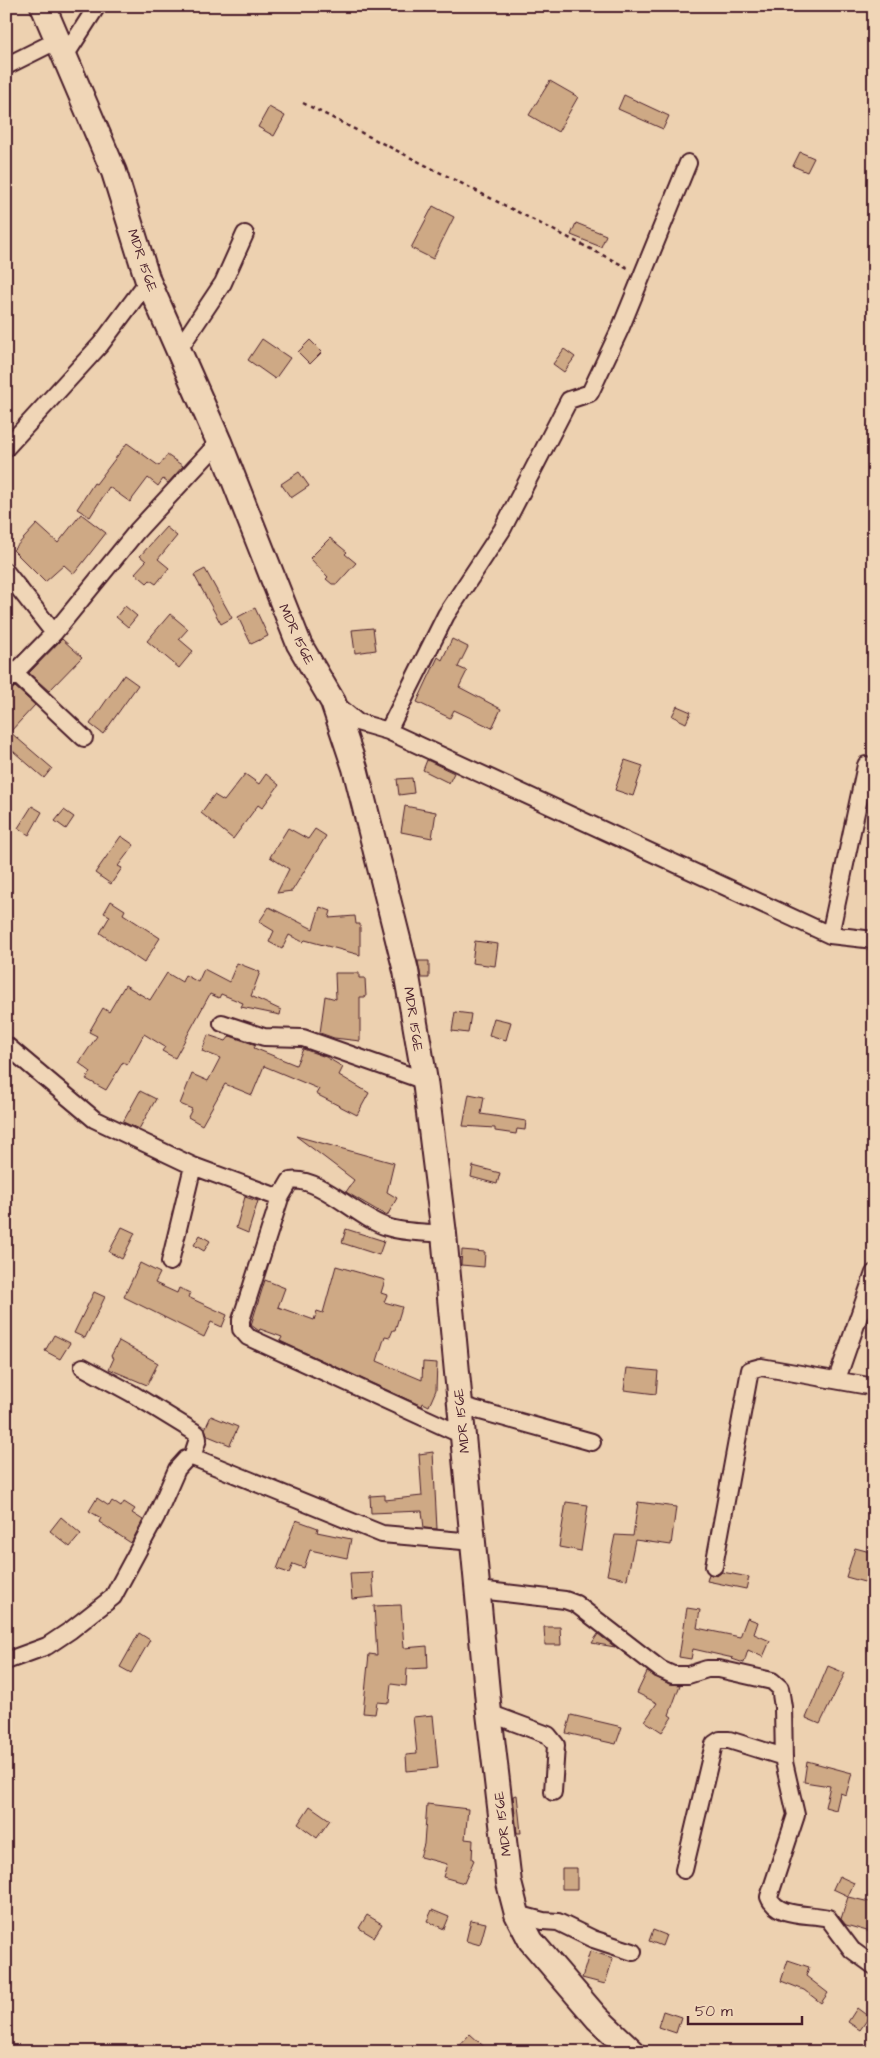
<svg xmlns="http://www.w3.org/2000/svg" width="880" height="2058" viewBox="0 0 880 2058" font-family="'Architects Daughter',sans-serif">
<rect width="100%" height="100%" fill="#edd1b0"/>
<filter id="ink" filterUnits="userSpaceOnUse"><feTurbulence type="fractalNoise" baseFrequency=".02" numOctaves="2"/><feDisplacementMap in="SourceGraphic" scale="10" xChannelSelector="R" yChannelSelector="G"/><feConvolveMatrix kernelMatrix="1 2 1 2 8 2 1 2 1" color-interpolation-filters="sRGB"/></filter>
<g filter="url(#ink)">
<!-- building -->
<path fill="#cea985" stroke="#4a1f2b" d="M550 81 578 97 558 132 529 115Z
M624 95 669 116 663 129 618 109Z
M269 107 285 116 274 136 258 127Z
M800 152 814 158 807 172 793 166Z
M433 206 454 217 433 259 411 248Z
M576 223 606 235 601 247 571 235Z
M262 339 290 358 275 379 248 360Z
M310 340 322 352 310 364 298 352Z
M564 349 575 357 564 372 553 364Z
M127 443 159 466 167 455 183 466 168 483 163 479 158 486 148 478 130 502 109 487 90 517 77 509 94 483 96 484Z
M299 472 309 486 291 498 281 484Z
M81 514 106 533 74 574 64 565 45 582 13 550 37 524 58 543Z
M166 527 177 536 158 559 169 568 156 584 150 580 147 583 135 573 146 561 140 556Z
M330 538 347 552 345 554 356 563 337 584H332L326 579 328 577 310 558Z
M205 569 232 618 221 624 194 575Z
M125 606 137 616 128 627 116 617Z
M255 608 268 636 251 644 238 617Z
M170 614 188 629 179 639 193 651 179 668 147 641Z
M373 628 376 650 355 653 352 630Z
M62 639 82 657 49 691 29 673Z
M452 639 468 647 458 667 467 671 459 687 501 709 492 728 454 710 450 718 417 702 438 657 442 660Z
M124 675 138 685 103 734 90 724Z
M15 687 35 705 10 732 52 768 44 778 6 745V715L11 710 6 705V692Z
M677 706 691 712 686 723 672 716Z
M427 760 454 773 449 783 423 770Z
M625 760 643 766 633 796 615 790Z
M245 774 259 784 266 774 279 785 262 808 258 805 233 839 201 813 214 795 224 801Z
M412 778 414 793 399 795 397 779Z
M32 806 42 812 29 835 18 828Z
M405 806 436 812 432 838 401 832Z
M64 810 74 817 66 829 55 821Z
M288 828 308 839 315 829 326 836 292 891 277 893 289 869 270 857Z
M121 836 134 845 118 866 122 868 111 884 95 873Z
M111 901 125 910 123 914 160 938 144 963 100 933 110 916 104 913Z
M269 907 313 929 320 907 331 911 329 918 355 916 356 924H360V955L305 940 303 942 289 935 282 949 269 942 274 931 259 922Z
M475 941 498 944 495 966 472 963Z
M418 961H429V978H421Z
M237 963 260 972 251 996 281 1010 280 1015 241 1007 243 1003 221 994 219 998 210 994 175 1058 162 1051 165 1047 144 1034 127 1065 123 1062 106 1090 86 1079 91 1072 79 1063 97 1036 89 1032 103 1008 109 1012 125 985 150 1000 167 973 182 982 185 975 198 982 204 969 229 982Z
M335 973H359V978H365L366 997H360V1041L334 1038 320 1033 325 996 336 999Z
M455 1012 471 1014 468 1033 452 1031Z
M494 1018 511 1022 506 1040 489 1035Z
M208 1035 226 1041 230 1036 256 1045 254 1048 296 1065 303 1049 326 1057 343 1067 339 1075 369 1093 357 1115 316 1094 319 1089 264 1066 252 1095 225 1084 202 1125 188 1117 192 1109 180 1104 192 1074 208 1081 220 1058 202 1051Z
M140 1091 156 1099 139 1129 123 1122Z
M469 1094 484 1097 481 1114 526 1121 525 1130 517 1129 516 1134 495 1131V1128L463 1126Z
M296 1136 394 1163 387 1192 397 1198 387 1216 346 1192 354 1180Z
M473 1166 500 1173 497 1184 471 1177Z
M245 1197 258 1201 248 1233 236 1228Z
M122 1227 135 1233 122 1259 109 1252Z
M346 1229 384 1241 379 1255 342 1243Z
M200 1235 210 1241 204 1251 194 1245Z
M462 1250 485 1252 484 1267 461 1265Z
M140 1263 160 1273 155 1283 177 1293 179 1288 190 1293 188 1297 227 1315 222 1327 211 1322 204 1337 124 1297Z
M336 1266 385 1280 381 1293 387 1295 384 1302 402 1307 395 1330H393L390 1337 385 1336 377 1361 422 1380 423 1362 437 1363 436 1390 429 1406 423 1403 422 1406 280 1341 282 1337 260 1329 259 1331 251 1325 265 1280 285 1288 278 1307 314 1320 317 1311 323 1313Z
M94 1292 105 1297 85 1338 74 1333Z
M54 1335 70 1343 60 1359 45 1351Z
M119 1341 158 1363 147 1385 109 1369 114 1358 111 1356Z
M627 1368 658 1371 656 1394 624 1390Z
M211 1416 238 1427 230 1445 208 1436 205 1429Z
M433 1452 437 1529 424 1528 422 1511 371 1513 370 1496 385 1495V1500L422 1496 419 1454Z
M97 1498 109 1506 112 1501 121 1507 124 1502 135 1509 132 1513 143 1520 131 1543 99 1522 101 1518 89 1511Z
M566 1502 588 1505 581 1551 559 1547Z
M638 1502 676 1507 671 1545 635 1540 627 1579 607 1575 615 1535 633 1536Z
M61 1517 81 1534 70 1547 50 1531Z
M296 1520 318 1528 317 1532 351 1539 347 1558 310 1550 304 1568 293 1564 289 1573 277 1569Z
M855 1548 874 1553V1566L868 1583 846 1577Z
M372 1572 374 1597 352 1599 350 1573Z
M722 1572 749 1577 746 1589 707 1581 709 1574 717 1576Z
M401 1605 404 1648 427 1646 428 1668 407 1669 406 1686 391 1684 389 1703 377 1702 375 1714 363 1713 369 1654 377 1655 374 1606Z
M687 1608 700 1610 697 1628 740 1637 747 1618 758 1622 754 1634 770 1641 763 1657 748 1650 744 1663 732 1659 733 1658 693 1649 691 1659 679 1657Z
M544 1627H560L561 1645H545Z
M139 1633 150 1640 131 1673 120 1667Z
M598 1634 615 1647 592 1643Z
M828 1666 845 1673 820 1724 806 1718Z
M647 1672 669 1684 680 1685 669 1715 672 1717 662 1732 645 1721 657 1703 637 1693Z
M433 1715 438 1768 407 1771 406 1755 417 1754 413 1717Z
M571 1715 622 1727 616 1744 566 1733Z
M807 1761 852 1773 846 1795 840 1793 836 1810 825 1807 830 1786 804 1782Z
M517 1795 521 1833H517L513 1796Z
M427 1804 468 1809 465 1839 473 1840 472 1859 474 1860 464 1883 443 1877 447 1864 420 1857 424 1844Z
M310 1806 330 1820 317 1838 298 1824Z
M562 1868H577V1889H562Z
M839 1876 854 1883 848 1896 833 1889Z
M848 1897 874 1903V1933L846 1925 841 1919Z
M432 1910 449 1917 444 1929 427 1921Z
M367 1915 382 1924 374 1937 359 1928Z
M471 1920 486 1923 480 1945 466 1941Z
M653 1930 666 1935 662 1946 649 1941Z
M590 1951 613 1958 605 1984 582 1978Z
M788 1960 809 1967 806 1976 828 1993 821 2003 804 1990 781 1981Z
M857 2008 869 2017 860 2030 848 2022Z
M663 2011 681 2017 676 2033 658 2027Z
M470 2034 490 2052H453Z"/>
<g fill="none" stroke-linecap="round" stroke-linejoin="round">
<defs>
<path id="minor" d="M65 56 97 6
M6 66 58 40
M179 349 223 283 245 234
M6 448 101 344 148 281
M6 572 54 633
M15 673 84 738
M6 682 54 633 137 531 219 442
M333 702 357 722 388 731 830 935 874 940
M388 731 446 615 502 530 569 400 590 393 621 327 688 163
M830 935 866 765
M222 1023 264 1037 303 1038 425 1081
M6 1045 94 1119 193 1166 280 1198
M444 1234C426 1232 404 1233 387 1227 357 1218 320 1176 290 1181L280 1198 241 1320V1329L248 1337 462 1435
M170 1262 193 1166
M83 1367 131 1393 193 1431 197 1434 198 1439 192 1457
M837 1379 874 1273
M459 1405 592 1442
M714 1566 750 1370 761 1367 874 1387
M479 1590 565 1600 576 1604 660 1669 673 1675H688L707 1669H719L772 1681 780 1688 783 1707 784 1762 796 1815 769 1897C777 1918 809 1913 828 1918L852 1950 874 1966
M6 1661 47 1646 71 1630 113 1597 156 1517 177 1469 186 1459 192 1457 200 1460 382 1534 474 1542
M489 1713 548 1735 556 1745 553 1792
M684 1870 714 1744 720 1740H729L784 1757
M517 1914 543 1921 558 1922 593 1939 633 1952"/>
<path id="secondary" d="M43 6 114 172 148 281 219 442 299 644 333 702 355 768 406 971 425 1081 444 1234 489 1713 509 1883 517 1914 531 1941 597 2018 633 2052"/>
</defs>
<!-- minor casing -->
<use href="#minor" stroke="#4a1f2b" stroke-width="20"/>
<!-- secondary casing -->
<use href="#secondary" stroke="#4a1f2b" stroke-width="28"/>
<!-- path -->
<path stroke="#4a1f2b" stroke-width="2.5" stroke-dasharray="4 4" stroke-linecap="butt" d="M303 103 630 269"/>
<!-- minor -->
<use href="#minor" stroke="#f0d6b7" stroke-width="16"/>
<!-- secondary -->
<use href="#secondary" stroke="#f0d6b7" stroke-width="24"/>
</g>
</g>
<g text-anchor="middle" stroke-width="4" stroke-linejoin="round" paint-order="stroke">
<!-- street labels -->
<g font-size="14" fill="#4a1f2b" stroke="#f0d6b7">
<text transform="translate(143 260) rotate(71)" y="5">MDR 156E</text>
<text transform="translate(297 634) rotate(65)" y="5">MDR 156E</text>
<text transform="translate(414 1019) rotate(81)" y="5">MDR 156E</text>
<text transform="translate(461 1421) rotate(-96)" y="5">MDR 156E</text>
<text transform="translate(502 1824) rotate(-97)" y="5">MDR 156E</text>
</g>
</g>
<!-- margin -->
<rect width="880" height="2058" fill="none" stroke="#f0d6b7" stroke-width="25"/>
<rect x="12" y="12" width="855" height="2033" fill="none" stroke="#4a1f2b" stroke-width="2" filter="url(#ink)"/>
<!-- scale -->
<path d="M688 2016v8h114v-8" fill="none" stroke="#4a1f2b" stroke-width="2.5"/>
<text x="695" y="2016" font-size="15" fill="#4a1f2b" stroke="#f0d6b7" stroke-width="4" paint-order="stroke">50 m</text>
</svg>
